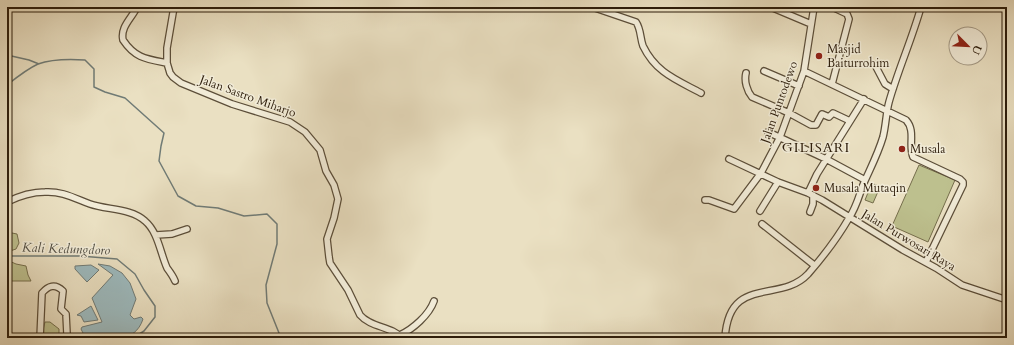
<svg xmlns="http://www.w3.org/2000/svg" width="1014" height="345" viewBox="0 0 1014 345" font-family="Cardo,serif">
<rect width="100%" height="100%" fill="#eae0c2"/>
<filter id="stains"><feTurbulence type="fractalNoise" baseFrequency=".005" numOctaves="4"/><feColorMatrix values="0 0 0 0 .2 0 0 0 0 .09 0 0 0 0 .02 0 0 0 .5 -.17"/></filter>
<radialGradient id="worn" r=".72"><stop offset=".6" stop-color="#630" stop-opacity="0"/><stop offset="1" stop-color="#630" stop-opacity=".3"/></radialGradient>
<!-- green -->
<path fill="#bdc08e" stroke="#756e4c" d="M919 165 955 180 928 242 892 226Z
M872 183 880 187 873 203 865 200Z
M7 232 17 234 19 243 16 249 7 252Z
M7 260 16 264 26 266 28 275 31 281H7Z
M45 322H50L59 329V338H41Z"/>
<!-- water -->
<path fill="#9dbabe" stroke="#707b76" d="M98 264 110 266 122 273 130 283 136 299 130 315 134 319 141 317 143 319C135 344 110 338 90 338V335H84L81 329 82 327 102 322 92 298 113 275Z
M91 265 99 270 87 282 75 269V266Z
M91 306 98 320 84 322 81 316 77 315Z"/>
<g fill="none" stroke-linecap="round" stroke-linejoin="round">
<!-- stream -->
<path stroke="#707b76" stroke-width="1.5" d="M7 55 29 60 39 64
M7 85C17 77 27 69 38 64 52 59 70 59 85 60L94 69V87L105 92 125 98 164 133 161 146 159 161 178 196 196 206 218 208 244 216 267 214 277 224V244L266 285 267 303 281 338
M7 256H80L117 259 135 274 144 290 155 306V317L144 331 133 338"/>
<defs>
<path id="minor" d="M137 7C132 18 120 27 123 40 135 58 146 59 167 63
M174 7 167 48V63L170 73 173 77 181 83 232 104 290 122 305 132 320 150 326 171 334 185 338 199 334 218 327 239 329 257 330 263 348 290 360 315C371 328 392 326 402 338
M592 7 636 22C641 29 640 38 643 46 656 73 677 80 701 93
M773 8 811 24
M875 65 885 84 893 89
M764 71 799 86
M804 71 906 120C916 131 908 145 913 157L960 179 963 182V185L926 262
M746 73C744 81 747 91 752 97L789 113 811 125H816L822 114 829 117 833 113 850 121
M832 84 849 19 847 14 832 7
M768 132 826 159 865 180
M729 159 778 182 808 193 822 200 903 250 936 268 962 285 1007 300
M808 193 817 174 864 99
M705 200H709L734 209 761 173 780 137 804 71 814 7
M7 202C19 196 32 192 45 192 62 191 74 198 90 204 107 210 131 208 145 221 158 232 160 252 167 268 170 272 173 276 175 281
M760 211 778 182
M810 212 813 204V195
M762 224 814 265
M156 235 172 234 187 229
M400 335C413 329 429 315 434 301
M40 338 42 293C48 286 55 283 63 291L61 309 66 314 67 334 66 338
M725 338C729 274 780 304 808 274 822 258 838 237 849 218 856 208 859 196 863 185 870 169 878 154 883 137 886 125 886 113 889 102 898 70 912 39 921 7"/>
</defs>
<!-- minor casing -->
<use href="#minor" stroke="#5c4e39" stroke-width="8"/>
<!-- minor -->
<use href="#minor" stroke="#f1ebd7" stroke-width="5.5"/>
</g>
<!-- markers -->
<g fill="#8f2418" stroke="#f1ebd7" stroke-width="1.5">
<circle cx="819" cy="56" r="4"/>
<circle cx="902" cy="149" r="4"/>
<circle cx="816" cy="188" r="4"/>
</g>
<g text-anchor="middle" stroke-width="3" stroke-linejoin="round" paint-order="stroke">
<!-- poi labels -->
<g font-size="12" fill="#2d1d0b" stroke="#f1ebd7" text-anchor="start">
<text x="827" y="53">Masjid<tspan x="827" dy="14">Baiturrohim</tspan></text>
<text x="910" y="153">Musala</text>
<text x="824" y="192">Musala Mutaqin</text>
</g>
<!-- street labels -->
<g font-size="12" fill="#2d1d0b" stroke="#f1ebd7">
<text transform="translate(248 96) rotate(20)" y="4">Jalan Sastro Miharjo</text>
<text transform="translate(779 102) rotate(-70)" y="4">Jalan Puntodewo</text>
<text transform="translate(909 240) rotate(31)" y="4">Jalan Purwosari Raya</text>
</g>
<!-- water labels -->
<g font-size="13" font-style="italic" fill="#4f4c41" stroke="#f1ebd7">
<text transform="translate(66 248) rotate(2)" y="5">Kali Kedungdoro</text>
</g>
<!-- quarter labels -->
<g font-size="14" letter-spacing="1" fill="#2d1d0b" stroke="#f1ebd7">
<text x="816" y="152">GILISARI</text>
</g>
</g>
<!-- margin -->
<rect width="1014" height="345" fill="none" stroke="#eae0c2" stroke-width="24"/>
<rect x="8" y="8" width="998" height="329" fill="none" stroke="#2d1d0b" stroke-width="2"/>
<rect x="12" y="12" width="990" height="321" fill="none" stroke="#2d1d0b"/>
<!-- north arrow -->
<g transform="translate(968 46) rotate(114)"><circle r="19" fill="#f1ebd7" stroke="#a39985"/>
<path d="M0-3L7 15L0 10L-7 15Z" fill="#8f2418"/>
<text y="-6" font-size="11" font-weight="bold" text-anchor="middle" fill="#2d1d0b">U</text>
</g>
<rect width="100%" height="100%" filter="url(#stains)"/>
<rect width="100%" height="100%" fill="url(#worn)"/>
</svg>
